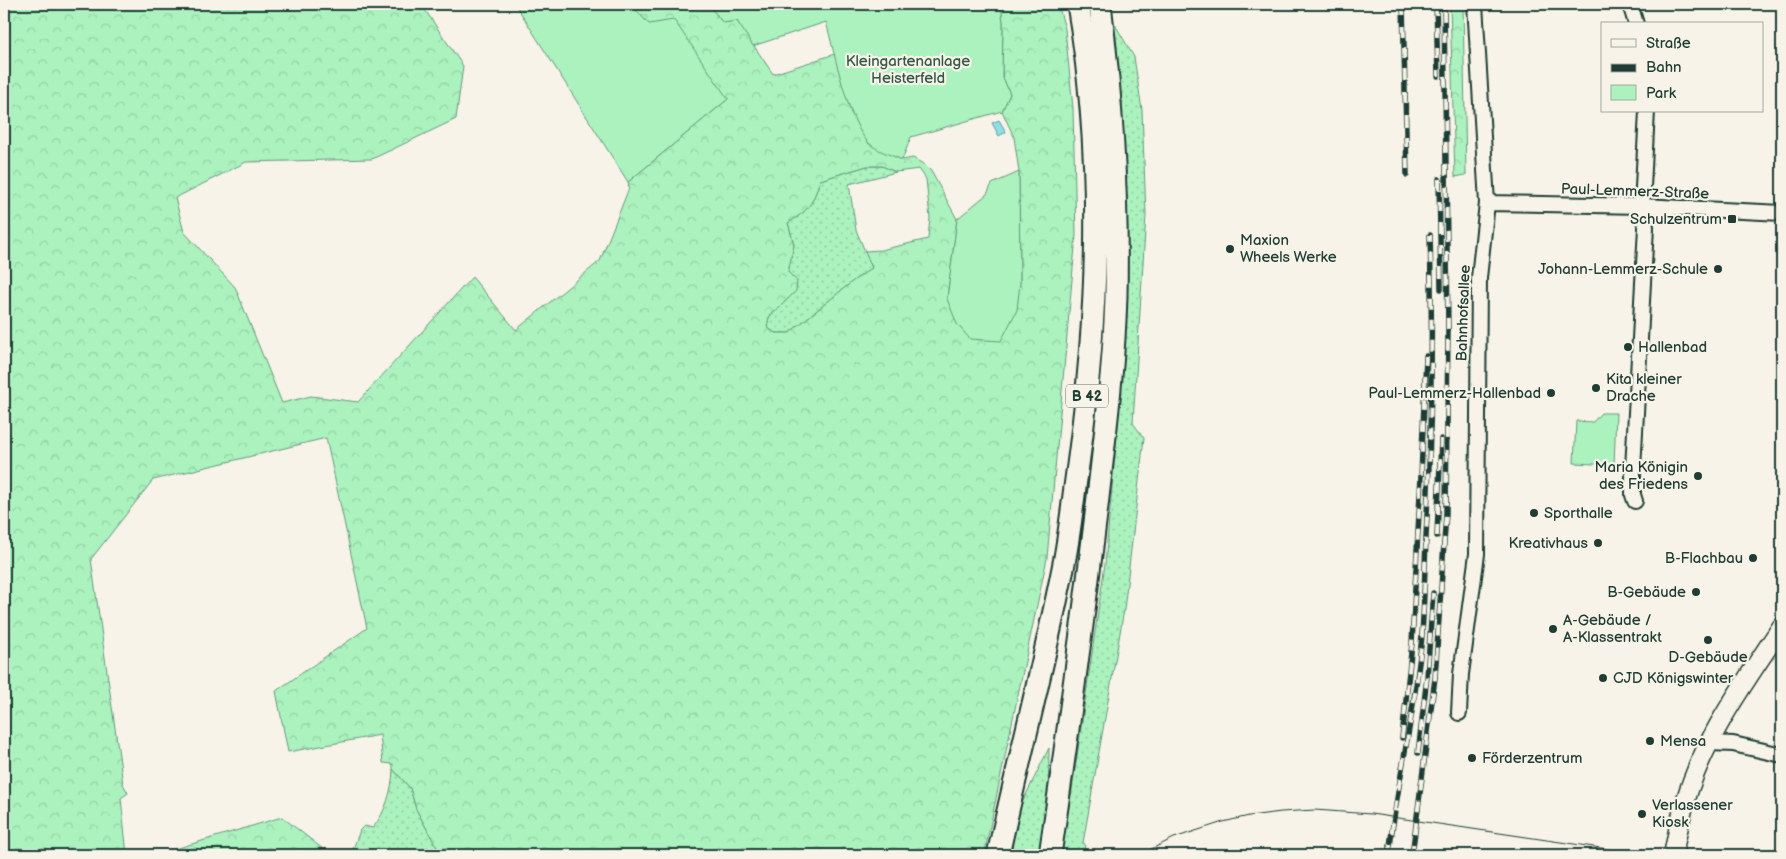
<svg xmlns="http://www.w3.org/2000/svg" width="1786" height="859" viewBox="0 0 1786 859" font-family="'Balsamiq Sans',sans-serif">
<defs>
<pattern id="grass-dots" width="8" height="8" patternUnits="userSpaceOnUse" patternTransform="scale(1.25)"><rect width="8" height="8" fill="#abf2be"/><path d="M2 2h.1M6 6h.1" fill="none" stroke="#93d0a4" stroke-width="1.8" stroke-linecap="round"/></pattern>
<pattern id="forest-crowns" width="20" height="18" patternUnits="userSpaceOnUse" patternTransform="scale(1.25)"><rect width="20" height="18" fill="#abf2be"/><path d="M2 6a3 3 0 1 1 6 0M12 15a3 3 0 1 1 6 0" fill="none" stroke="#93d0a4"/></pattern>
</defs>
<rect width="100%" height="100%" fill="#f7f3e8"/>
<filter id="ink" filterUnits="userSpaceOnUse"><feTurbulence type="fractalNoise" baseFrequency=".02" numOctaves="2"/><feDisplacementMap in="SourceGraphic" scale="10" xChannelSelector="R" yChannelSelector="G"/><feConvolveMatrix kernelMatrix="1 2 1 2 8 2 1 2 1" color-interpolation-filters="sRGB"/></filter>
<g filter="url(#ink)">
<!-- grass -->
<path fill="url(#grass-dots)" stroke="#659879" d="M1110 16 1134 57 1142 110 1146 215 1133 423 1144 438 1124 610 1083 843 1085 844 1083 855H1060L1072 790 1105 564 1119 411 1126 304 1127 226 1122 102Z
M867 166H882L896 172 849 184 856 230 872 268 853 281 789 333H775L767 327 769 317 788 299 797 281 788 272 794 245 788 223C810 209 812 205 820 180Z
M1049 748 1048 806 1039 855H1007L1017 813Z
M393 769 410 788 416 809 441 855H351L360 830 364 826 373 828C386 811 392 791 393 769Z"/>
<!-- forest -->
<path fill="url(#forest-crowns)" stroke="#659879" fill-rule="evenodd" d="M4 4H421L463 66 456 119 372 159 246 162 175 198 184 232 235 287 282 403 311 396 358 402 472 277 516 330 600 261 629 188 628 182 728 99 649 24 634 8 638 4H708L723 23 737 21 773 74 835 54 851 113 869 144 902 160 913 158 925 165 931 171 957 219 947 299 1020 283 1019 172 1014 137 1002 111 1010 94 1002 75 1003 23 1001 4H1058L1065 29 1073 108 1076 235 1047 558 984 855H441L416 809 410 788 393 769V764L383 763 380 735 288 752 276 691 367 628 326 438 153 480 91 559 123 784 128 793 121 798 127 855H4ZM867 166H882L896 172 919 169 926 179 930 218 928 239 881 250 865 251 872 268 853 281 789 333H775L767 327 769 317 796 291 797 281 788 272 794 245 788 223C810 209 812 205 820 180Z
M1450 4H1463L1466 175 1455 177Z
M282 817 323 849 316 855H155Z"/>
<!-- green -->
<path fill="#abf2be" stroke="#659879" d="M515 4H638L634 8 649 24 674 20 728 99 628 182Z
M708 4H1001L1003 23 1002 75 1010 94 1002 111 911 137 902 160C892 155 880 152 871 145 849 128 834 50 826 22L753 46 737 21 723 23Z
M1019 172 1020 283 1017 310 1001 341 970 339 957 324 947 299 957 219 987 194 992 184Z
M1601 413H1616L1614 465 1574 463 1576 421 1593 422Z"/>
<!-- water -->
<path fill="#8ddee5" stroke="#619e9e" d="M999 120 1006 132 999 136 992 123Z"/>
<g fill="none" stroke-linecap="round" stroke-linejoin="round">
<defs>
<path id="minor" d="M1630 4 1636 24
M1487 203 1642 206 1782 213
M1635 501 1633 495V469L1646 227 1642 206 1647 111
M1459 713 1461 674 1477 554 1479 278 1487 203 1475 4
M1710 743 1733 744 1782 755"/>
<path id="major" d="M1673 855C1677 836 1680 818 1686 799 1705 736 1746 681 1782 626"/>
<path id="highway" d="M998 855C1019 759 1044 664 1063 568 1070 534 1073 499 1078 465 1099 311 1104 158 1078 4
M1050 855C1067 739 1083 623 1097 506 1105 436 1114 366 1116 296 1118 198 1112 101 1100 4"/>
</defs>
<!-- minor casing -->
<use href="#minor" stroke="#1f3d34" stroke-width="18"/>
<!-- major casing -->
<use href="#major" stroke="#1f3d34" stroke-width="21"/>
<!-- highway casing -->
<use href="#highway" stroke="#1f3d34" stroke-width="25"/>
<!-- minor -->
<use href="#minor" stroke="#f7f3e8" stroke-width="14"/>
<!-- major -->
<use href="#major" stroke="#f7f3e8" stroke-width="18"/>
<!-- highway -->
<use href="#highway" stroke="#f7f3e8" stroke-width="21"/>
<!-- tram -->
<path stroke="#1f3d34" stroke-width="1" d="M1139 855 1174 838 1223 822 1249 816 1281 812 1315 810 1371 814 1648 855"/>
<defs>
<path id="rail" d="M1403 4 1407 175
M1436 4 1438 76
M1439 179 1441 289
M1437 536 1441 439
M1402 738 1412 643 1421 476 1426 356
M1418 753 1427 677 1433 593
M1389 855C1397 781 1416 709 1422 635 1424 602 1425 570 1426 537 1431 436 1433 336 1430 235
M1412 855 1435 678 1446 513 1448 329 1444 4"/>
</defs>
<!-- rail casing -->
<use href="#rail" stroke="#1f3d34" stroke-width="5.5"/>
<!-- rail -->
<use href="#rail" stroke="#f7f3e8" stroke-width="4" stroke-dasharray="11" stroke-linecap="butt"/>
</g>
</g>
<!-- markers -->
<g fill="#1f3d34" stroke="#f7f3e8" stroke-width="2">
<rect x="1727" y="214" width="10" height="10" rx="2.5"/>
<circle cx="1230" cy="249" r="5"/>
<circle cx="1718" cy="269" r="5"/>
<circle cx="1628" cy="347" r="5"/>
<circle cx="1596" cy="388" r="5"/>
<circle cx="1551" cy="393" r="5"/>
<circle cx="1698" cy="476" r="5"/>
<circle cx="1534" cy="513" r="5"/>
<circle cx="1598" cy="543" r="5"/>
<circle cx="1753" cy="558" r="5"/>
<circle cx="1696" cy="592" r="5"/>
<circle cx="1553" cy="629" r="5"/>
<circle cx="1708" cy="640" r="5"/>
<circle cx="1603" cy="678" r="5"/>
<circle cx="1650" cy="741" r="5"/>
<circle cx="1472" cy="758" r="5"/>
<circle cx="1642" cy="814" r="5"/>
</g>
<g text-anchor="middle" stroke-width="4.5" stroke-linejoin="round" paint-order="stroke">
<!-- shield labels -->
<rect fill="#f7f3e8" stroke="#60746a" stroke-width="1" x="1066" y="384.5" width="42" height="23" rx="4"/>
<g font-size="14" font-weight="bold" fill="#1f3d34">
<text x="1087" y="401">B 42</text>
</g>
<!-- park labels -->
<g font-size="15" fill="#345849" stroke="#f7f3e8">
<text x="908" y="66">Kleingartenanlage<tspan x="908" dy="17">Heisterfeld</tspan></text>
</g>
<!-- street labels -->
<g font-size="15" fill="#1f3d34" stroke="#f7f3e8">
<text transform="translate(1635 191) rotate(2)" y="5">Paul-Lemmerz-Straße</text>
<text transform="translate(1463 313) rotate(-88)" y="5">Bahnhofsallee</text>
</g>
<!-- poi labels -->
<g font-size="15" fill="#1f3d34" stroke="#f7f3e8" text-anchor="start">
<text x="1722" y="224" text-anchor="end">Schulzentrum</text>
<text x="1240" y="245">Maxion<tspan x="1240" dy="17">Wheels Werke</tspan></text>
<text x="1708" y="274" text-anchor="end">Johann-Lemmerz-Schule</text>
<text x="1638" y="352">Hallenbad</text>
<text x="1606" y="384">Kita kleiner<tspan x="1606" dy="17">Drache</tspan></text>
<text x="1541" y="398" text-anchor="end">Paul-Lemmerz-Hallenbad</text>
<text x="1688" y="472" text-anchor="end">Maria Königin<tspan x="1688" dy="17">des Friedens</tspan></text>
<text x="1544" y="518">Sporthalle</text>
<text x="1588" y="548" text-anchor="end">Kreativhaus</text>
<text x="1743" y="563" text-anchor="end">B-Flachbau</text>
<text x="1686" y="597" text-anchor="end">B-Gebäude</text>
<text x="1563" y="625">A-Gebäude /<tspan x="1563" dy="17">A-Klassentrakt</tspan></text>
<text x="1708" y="662" text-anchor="middle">D-Gebäude</text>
<text x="1613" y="683">CJD Königswinter</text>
<text x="1660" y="746">Mensa</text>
<text x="1482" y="763">Förderzentrum</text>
<text x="1652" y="810">Verlassener<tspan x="1652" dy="17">Kiosk</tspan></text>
</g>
</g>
<!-- margin -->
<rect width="1786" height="859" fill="none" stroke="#f7f3e8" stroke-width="20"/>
<rect x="10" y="10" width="1766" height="839" fill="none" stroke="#1f3d34" stroke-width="2" filter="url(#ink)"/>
<!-- legend -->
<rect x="1601" y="22" width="162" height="90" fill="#f7f3e8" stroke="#a1aaa0"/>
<rect x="1611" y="39" width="25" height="8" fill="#f7f3e8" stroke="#a1aaa0"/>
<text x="1646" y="48" font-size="15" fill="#1f3d34">Straße</text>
<rect x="1611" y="64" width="25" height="8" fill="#1f3d34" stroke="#a1aaa0"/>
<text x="1646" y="72" font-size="15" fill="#1f3d34">Bahn</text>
<rect x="1611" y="85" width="25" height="15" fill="#abf2be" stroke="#a1aaa0"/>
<text x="1646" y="98" font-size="15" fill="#1f3d34">Park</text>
</svg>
